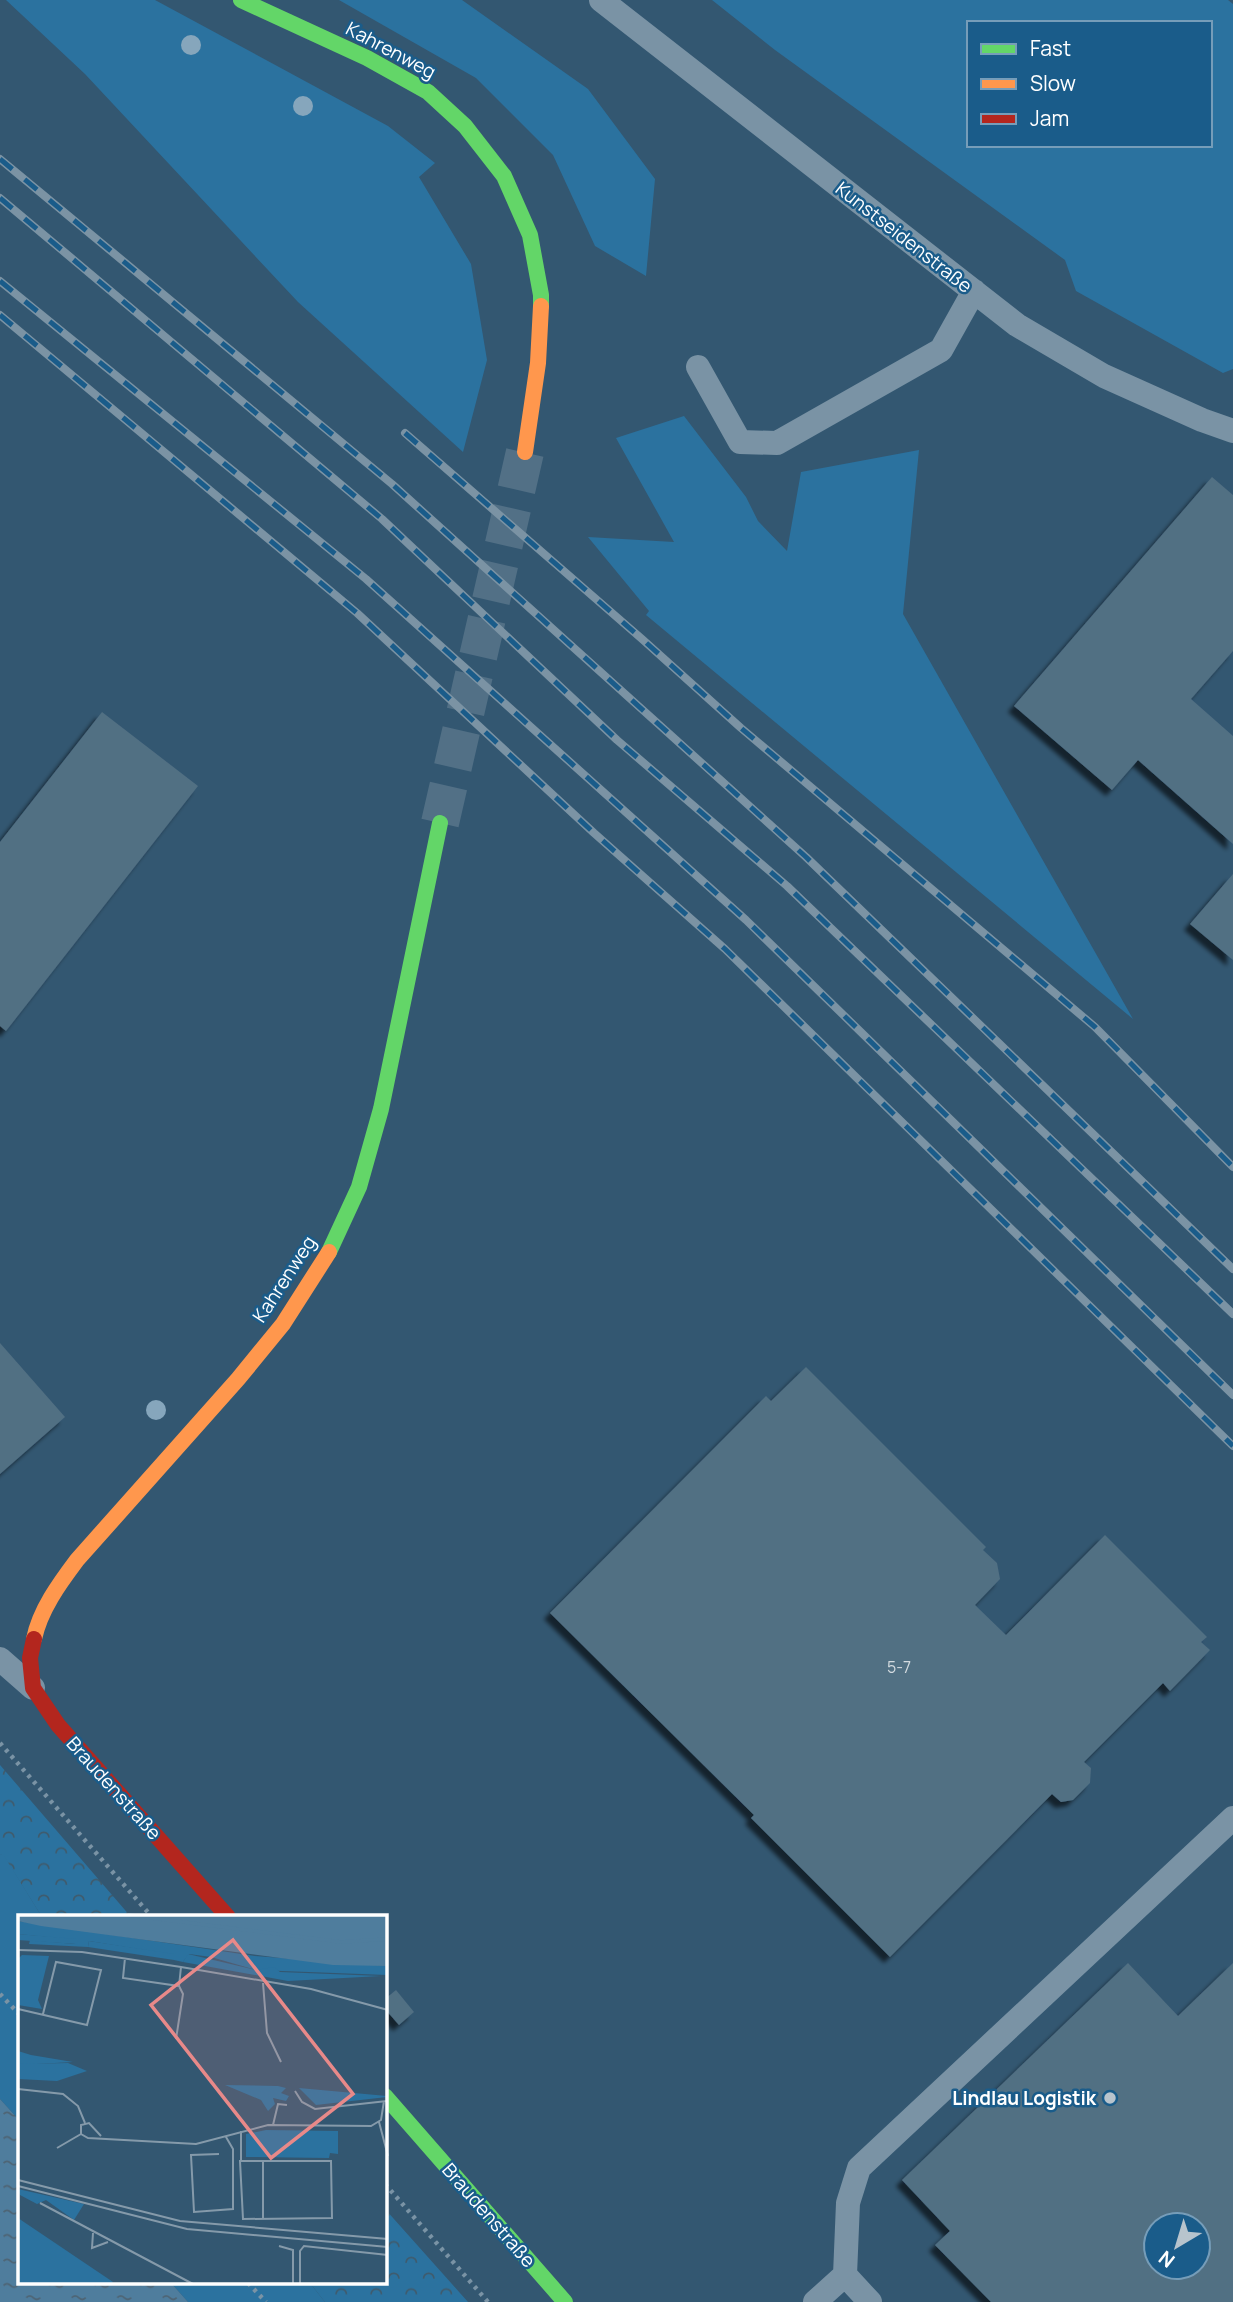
<svg xmlns="http://www.w3.org/2000/svg" width="1233" height="2302" viewBox="0 0 1233 2302" font-family="Manrope,sans-serif">
<defs>
<pattern id="forest-crowns" width="20" height="18" patternUnits="userSpaceOnUse" patternTransform="scale(1.75)"><rect width="20" height="18" fill="#2b729f"/><path d="M2 6a3 3 0 1 1 6 0M12 15a3 3 0 1 1 6 0" fill="none" stroke="#3f5b6d"/></pattern>
<pattern id="water-ripples" width="26" height="14" patternUnits="userSpaceOnUse" patternTransform="scale(1.75)"><rect width="26" height="14" fill="#4f7d9d"/><path d="M2 4q2-2 4 0t4 0M15 11q2-2 4 0t4 0" fill="none" stroke="#4e6474"/></pattern>
<filter id="shadow"><feDropShadow dx="-6" dy="6" stdDeviation="2" flood-color="#0009"/></filter>
</defs>
<rect width="100%" height="100%" fill="#335771"/>
<!-- grass -->
<path fill="#2b729f" fill-rule="evenodd" d="M6 0H155L388 126 435 163 419 177 471 264 487 360 463 452 298 302 85 74Z
M339 0H462L588 89 655 179 646 276 595 246 553 155 476 78Z
M712 0H1228L1233 4V369L1223 373 1076 291 1065 260 775 50ZM969 23H1210V145H969Z
M684 416 746 497 758 521 787 551 801 472 919 450 903 614 1133 1019 646 615 649 611 588 537 674 542 616 438Z
M0 1854 4 1855 42 1917H19V2120L0 2099Z
M171 2283H310L325 2302H188Z"/>
<!-- forest -->
<path fill="url(#forest-crowns)" d="M0 1765 131 1917H42L4 1856 0 1854Z
M385 2209 468 2302H325L310 2283H385Z"/>
<!-- water -->
<path fill="url(#water-ripples)" d="M0 2099 19 2120V2283H171L188 2302H0Z"/>
<!-- building -->
<path fill="#516f83" fill-rule="evenodd" filter="url(#shadow)" d="M1212 477 1233 495V651L1191 699 1233 736V844L1138 760 1112 790 1014 706Z
M102 712 198 786 6 1031 0 1026V842Z
M1233 874V960L1190 924Z
M0 1343 65 1417 0 1474Z
M806 1367 986 1547 983 1550 997 1563 1000 1579 975 1605 1006 1635 1105 1535 1207 1637 1201 1642 1210 1650 1170 1691 1163 1683 1084 1762 1091 1768 1090 1783 1073 1800 1061 1802 1052 1794 890 1957 751 1818 754 1815 550 1613 766 1396 771 1401Z
M1128 1963 1178 2016 1233 1963V2302H991L935 2245 950 2231 902 2180ZM1156 2225H1198V2267H1156Z
M396 1990 414 2012 399 2025 385 2009V1999Z"/>
<g fill="none" stroke-linecap="round" stroke-linejoin="round">
<!-- secondary-tunnel -->
<path stroke="#527086" stroke-width="38" stroke-dasharray="38 19" stroke-linecap="butt" d="M440 823 525 452"/>
<!-- path -->
<path stroke="#7a93a5" stroke-width="4.5" stroke-dasharray="3.5 5" stroke-linecap="butt" d="M0 1743 152 1917
M0 1994 19 2014
M385 2184 488 2302
M248 2283 266 2302"/>
<!-- lane -->
<path stroke="#7a93a5" stroke-width="24" d="M601 0 1017 325 1104 376 1202 420 1233 431
M698 367 740 442 777 443 941 350 974 291
M0 1659 33 1688
M845 2275 848 2203 859 2168 1233 1818
M815 2302 845 2275 870 2302"/>
<!-- fast -->
<path stroke="#63d668" stroke-width="16" d="M241 0 367 58 428 92 465 126 504 176 530 235 541 295V306
M329 1252 359 1187 381 1109 440 823
M385 2096 565 2302"/>
<!-- slow -->
<path stroke="#ff974d" stroke-width="16" d="M525 452 538 363 541 306
M34 1639C40 1610 59 1584 77 1560L238 1379 283 1324 329 1252"/>
<!-- jam -->
<path stroke="#b3261e" stroke-width="16" d="M34 1639 30 1658 33 1688 58 1725 228 1917"/>
<defs>
<path id="rail" d="M0 159 392 484 806 857 1233 1269
M0 198 382 519 617 740 787 886 1233 1314
M0 281 366 579 746 920 1233 1395
M0 315 357 613 594 833 725 949 1233 1446
M405 433 642 639 741 728 1095 1027 1233 1167"/>
</defs>
<!-- rail casing -->
<use href="#rail" stroke="#7b93a4" stroke-width="8"/>
<!-- rail -->
<use href="#rail" stroke="#1a5c8a" stroke-width="5" stroke-dasharray="16" stroke-linecap="butt"/>
</g>
<!-- trees -->
<g fill="#86a6bc">
<circle cx="191" cy="45" r="10"/>
<circle cx="303" cy="106" r="10"/>
<circle cx="156" cy="1410" r="10"/>
</g>
<!-- markers -->
<circle fill="#b8c4cd" stroke="#1a5c8a" stroke-width="2.5" cx="1110" cy="2098" r="7"/>
<g text-anchor="middle" stroke-width="5" stroke-linejoin="round" paint-order="stroke">
<!-- number labels -->
<g font-size="16" fill="#d4dbe0">
<text x="899" y="1673">5-7</text>
</g>
<!-- street labels -->
<g font-size="19" fill="#fff" stroke="#1a5c8a">
<text transform="translate(391 50) rotate(28)" y="7">Kahrenweg</text>
<text transform="translate(904 237) rotate(38)" y="7">Kunstseidenstraße</text>
<text transform="translate(284 1279) rotate(-57)" y="7">Kahrenweg</text>
<text transform="translate(114 1788) rotate(48)" y="7">Braudenstraße</text>
<text transform="translate(489 2215) rotate(49)" y="7">Braudenstraße</text>
</g>
<!-- poi labels -->
<g font-size="19" font-weight="bold" fill="#fff" stroke="#1a5c8a" text-anchor="end">
<text x="1096" y="2105">Lindlau Logistik</text>
</g>
</g>
<!-- overview -->
<g transform="translate(18 1915)">
<rect width="369" height="369" fill="#335771"/>
<path d="M0 6 237 41 369 51V60L238 55 193 42 171 39 165 47 156 45V40L71 26 70 32 11 29 12 25 57 29 58 25 0 19ZM4 40 31 41 20 85 24 94 0 90V44ZM0 136 13 140 55 147 1 150ZM207 170 260 171 268 173 263 178 271 181 268 186 255 183 257 189 250 196 243 185ZM281 173 369 181V182L298 190ZM248 215 320 216V239L312 238 311 243 228 242V219ZM0 274 66 289 56 305 28 285 19 289 2 280Z" fill="#2b729f"/>
<path d="M0 19 58 24V29L0 25ZM71 26 156 39V45L70 32ZM170 39 238 55 256 52 262 57 363 61 270 66 165 47ZM50 148 69 156 39 166 0 164V149ZM0 303 95 367 93 369H0Z" fill="#2b729f"/>
<path d="M0 0H369V51L315 50 23 11 0 6Z" fill="#4f7d9d"/>
<path fill="none" stroke="#4f7d9d" stroke-width="3.5" d="M110 0 323 27 370 24"/>
<path fill="none" stroke="#859aaa" stroke-width="2" d="M0 35 64 37 163 52 293 74 370 95M107 43 105 63 161 71 163 52M245 68 249 118 263 147M0 94 69 110 83 55 38 47 25 99M158 124 165 79 161 71M0 174 45 179 60 191 67 208M277 176 284 187 297 194 369 186M361 207 370 241M255 210 260 189 269 190M223 216V245M83 221 71 208 63 210V219L70 223 178 229 250 210 353 211 363 205 366 186M39 233 63 219M201 239 173 240 176 297 215 294V234L208 222M245 245V305M222 246H313L314 303 225 304ZM0 265 162 306 370 324M0 271 169 314 370 332M22 288 175 369M75 318 74 333 90 327M261 331 275 335V369M282 369V336L286 331 370 340"/>
<path fill="#e88989" fill-opacity="0.15" stroke="#e88989" stroke-width="3.5" d="M215 25 335 179 253 243 133 90Z"/>
<rect width="369" height="369" fill="none" stroke="#fff" stroke-width="3.5"/>
</g>
<!-- legend -->
<rect x="967" y="21" width="245" height="126" fill="#1a5c8a" stroke="#769db9" stroke-width="2"/>
<rect x="981" y="44" width="35" height="10" fill="#63d668" stroke="#769db9" stroke-width="2"/>
<text x="1030" y="56" font-size="21" fill="#ffffff">Fast</text>
<rect x="981" y="79" width="35" height="10" fill="#ff974d" stroke="#769db9" stroke-width="2"/>
<text x="1030" y="91" font-size="21" fill="#ffffff">Slow</text>
<rect x="981" y="114" width="35" height="10" fill="#b3261e" stroke="#769db9" stroke-width="2"/>
<text x="1030" y="126" font-size="21" fill="#ffffff">Jam</text>
<!-- north arrow -->
<g transform="translate(1177 2246) rotate(218)"><circle r="33" fill="#1a5c8a" stroke="#769db9" stroke-width="2"/>
<path d="M0-5L12 26L0 18L-12 26Z" fill="#b8c4cd"/>
<text y="-10" font-size="19" font-weight="bold" text-anchor="middle" fill="#ffffff">N</text>
</g>
</svg>
